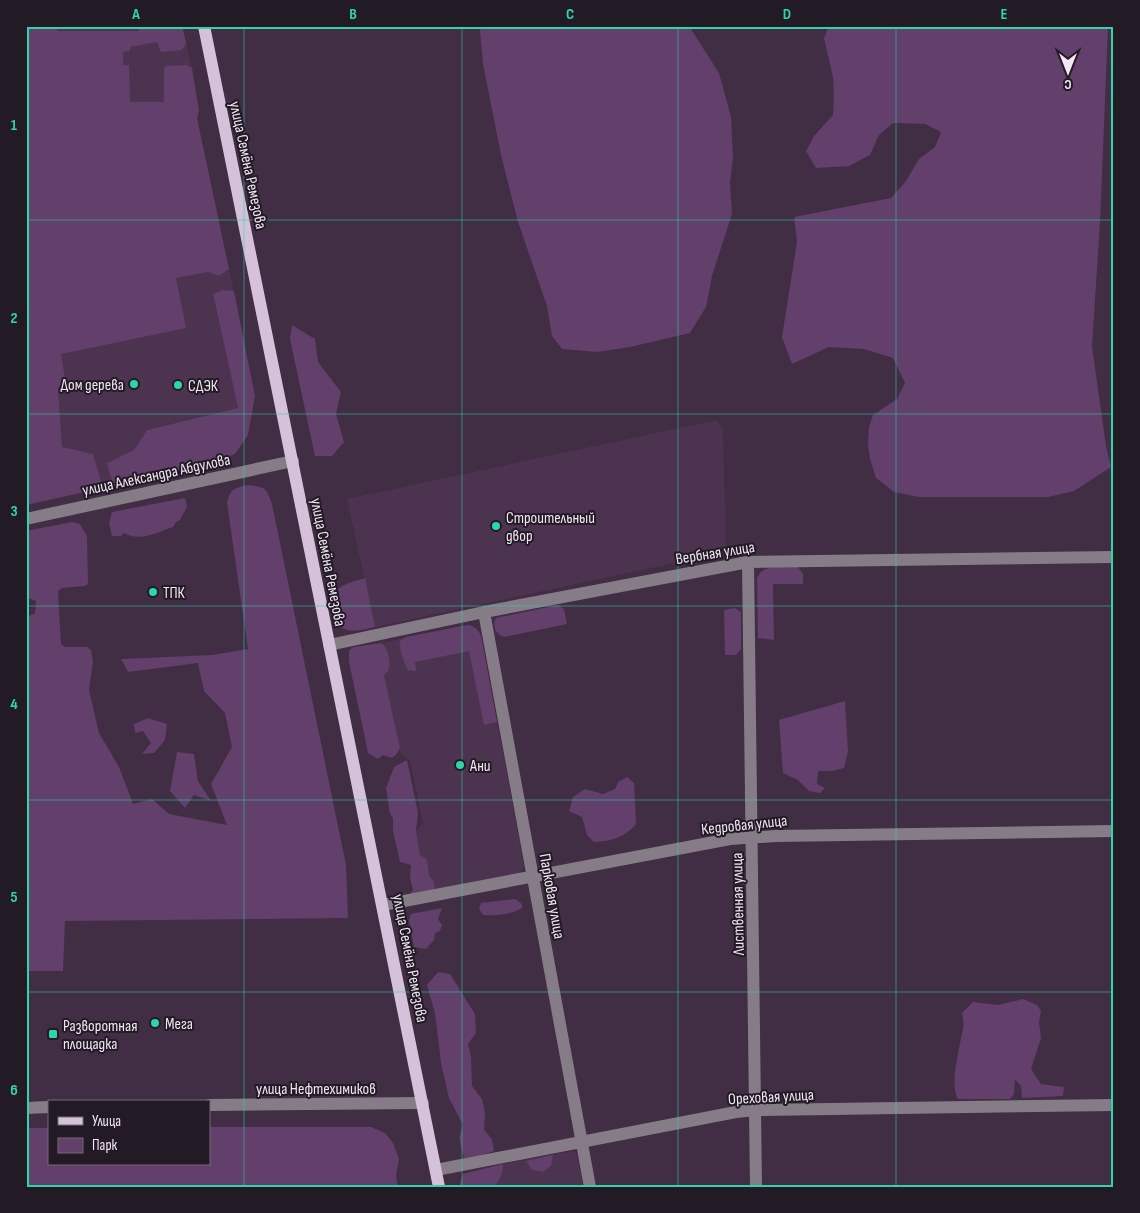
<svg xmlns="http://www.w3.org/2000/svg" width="1140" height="1213" viewBox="0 0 1140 1213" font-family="'Sofia Sans Condensed',sans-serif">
<rect width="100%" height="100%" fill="#412d44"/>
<!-- built -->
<path fill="#4c3451" d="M51 26H182L192 68 186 65 165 66 164 69 165 102H58Z
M229 269 234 291 222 290 213 295 238 408 147 430 134 450 107 463 113 486 103 488 93 454 62 447 58 388 65 385 51 300 208 272 219 276Z
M717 420 723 429 726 552 375 627 347 499Z
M467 625H472L479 631 481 636 524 866 523 870 518 874 435 891 434 882 429 875 427 859 420 855 416 831 423 824 410 760 401 755 400 748 384 675 385 645 382 643Z
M573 1151 577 1155 583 1187H460V1183L463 1174 503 1164Z"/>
<!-- green -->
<path fill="#633f6b" d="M26 26H57V31H139V26H182L186 43 182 50 161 52 157 42 130 47V51L123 52V65H129L130 102H164V69L165 66 186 65 192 68 199 111 197 118 229 269 219 276 208 272 176 278 186 328 61 354 66 385 58 388 62 447 93 454 103 488 26 505Z
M481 26H689L719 73 731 117 733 158 730 183 732 214 712 276 706 307 690 333 630 347 598 352 562 349 552 336 547 306 518 222 501 155 483 64 480 31Z
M829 26H1108L1100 223 1092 346 1106 446 1111 467 1074 491 1048 497H919L894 492 876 478 870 459 868 444 869 427 873 415 897 399 905 383 893 358 864 349 829 347 792 364 782 337 797 242 794 217 891 198 906 181 919 159 935 147 941 132 925 124 893 123 879 135 870 155 849 166 816 168 806 151 814 136 833 115 834 96 833 77 824 38Z
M223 290 234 291 255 396 248 435 235 454 219 461 113 486 107 463 134 450 147 430 238 408 213 294Z
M292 325 315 339 318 362 341 392 336 414 344 442 332 456H315L290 339Z
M248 485C265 487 267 488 272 504L346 865 348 918 65 921 63 971H26V618L35 613 36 601 26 597V531L72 522 80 524 87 536 88 584 85 586 62 588 58 591 61 644 65 647H87L91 650 93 662 89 690 99 733 119 767 133 804 152 799 169 814 227 825 211 784 232 747 225 713 204 691 198 663 128 672 121 659 212 655 248 649 227 503C230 488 235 488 248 485Z
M185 498 187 507 180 520 176 522 173 527C156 533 140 542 124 533L121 536H112L109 523 112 512Z
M798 567 803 574V584H773L774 640 758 638 757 579C761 563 785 568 798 567Z
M365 578 375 627C362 630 350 634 339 626 332 592 328 588 365 578Z
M558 605 564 609 567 624 504 637C495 633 492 626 496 618Z
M735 608 741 612V649L736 655H725L724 610Z
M467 625C474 626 478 629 481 636L497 722 484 725 469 651 415 662 416 671 408 670C405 665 398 648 400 642 401 639 404 638 406 637Z
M382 643C389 650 394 669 384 675L400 748 396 755 392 758 383 755 378 759 368 753 349 662V651L353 647Z
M845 701 848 752 844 768 832 771H818L817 784 825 788 820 793 809 791 798 780 783 773 779 720Z
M148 718 167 724 165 740 154 753 142 754 151 743 143 731 135 733 134 724Z
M177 752 194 754 198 781 211 801 194 795 185 808 170 791Z
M407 760 418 813 416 831 420 855 427 859 429 875 434 882 435 891 408 896 413 890 410 878 411 865 400 862 393 831V818L390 814 386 788 394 767Z
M627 777 634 783 636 824C624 838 612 841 594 842L587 835 582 817 569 811 573 797 585 789 603 794 615 789 618 782Z
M515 899 522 904V908C511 915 495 916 483 915L479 909 481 903Z
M442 908 438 919 442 925 440 931 435 933 434 940 426 949 414 947 409 920 411 914Z
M438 972 450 974 475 1014 476 1033 468 1044 471 1057 472 1086 482 1099 485 1113 484 1130 492 1139 494 1151 479 1156 464 1158 459 1138 463 1125 449 1098 441 1063 435 1013 427 985Z
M1023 999 1037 1005 1041 1011 1039 1022 1041 1038 1031 1069 1041 1084 1064 1087 1063 1096 1022 1098 1021 1086 1015 1079 1014 1094 1010 1099H958C949 1086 960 1045 963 1029 964 1024 963 1018 962 1013L973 1002 998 1005Z
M209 1127H371L385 1133 393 1143 399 1159 396 1176 398 1187H26V1128H49V1164H209Z
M553 1155 551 1166 543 1172 532 1170 526 1161Z
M503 1164C503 1173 500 1180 494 1187H460V1183L463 1174Z"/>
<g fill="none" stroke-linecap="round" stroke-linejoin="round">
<!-- minor -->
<path stroke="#867c87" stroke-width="12" d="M26 519 293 461
M748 562 756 1187
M484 612 590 1187
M329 645 484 612 748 562 1114 557
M383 905 730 839 776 836 1114 831
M209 1105 423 1103
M26 1108 49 1107
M436 1170 736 1112 756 1110 1114 1105"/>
<!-- major -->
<path stroke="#d5c1d9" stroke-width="12" d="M204 26 439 1187"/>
</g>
<!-- grid -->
<path fill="none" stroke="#2ed4aa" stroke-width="1" stroke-opacity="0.55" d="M244 26V1187M462 26V1187M678 26V1187M896 26V1187M26 220H1114M26 414H1114M26 606H1114M26 800H1114M26 992H1114"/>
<!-- markers -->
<g fill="#2ed4aa" stroke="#221a24" stroke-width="2">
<circle cx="134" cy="384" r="5"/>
<circle cx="178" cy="385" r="5"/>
<circle cx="496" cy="526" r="5"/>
<circle cx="153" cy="592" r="5"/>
<circle cx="460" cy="765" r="5"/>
<circle cx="155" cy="1023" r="5"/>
<rect x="48" y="1029" width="10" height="10" rx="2.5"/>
</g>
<g text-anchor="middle" stroke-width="4" stroke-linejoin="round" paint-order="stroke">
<!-- street labels -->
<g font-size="16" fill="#f2e5f4" stroke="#221a24">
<text transform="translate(249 165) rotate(78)" y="6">улица Семёна Ремезова</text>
<text transform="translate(156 474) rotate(-12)" y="6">улица Александра Абдулова</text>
<text transform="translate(715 552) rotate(-9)" y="6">Вербная улица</text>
<text transform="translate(329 562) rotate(79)" y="6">улица Семёна Ремезова</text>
<text transform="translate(744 824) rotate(-6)" y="6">Кедровая улица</text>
<text transform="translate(553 896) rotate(80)" y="6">Парковая улица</text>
<text transform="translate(737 904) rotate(-91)" y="6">Лиственная улица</text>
<text transform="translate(411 958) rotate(79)" y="6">улица Семёна Ремезова</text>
<text x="316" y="1094">улица Нефтехимиков</text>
<text transform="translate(771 1096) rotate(-3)" y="6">Ореховая улица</text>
</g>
<!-- poi labels -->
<g font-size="16" fill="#f2e5f4" stroke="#221a24" text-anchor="start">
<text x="124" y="390" text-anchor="end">Дом дерева</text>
<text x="188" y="391">СДЭК</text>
<text x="506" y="523">Строительный<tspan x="506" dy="18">двор</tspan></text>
<text x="163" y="598">ТПК</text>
<text x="470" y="771">Ани</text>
<text x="165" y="1029">Мега</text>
<text x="63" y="1031">Разворотная<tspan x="63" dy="18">площадка</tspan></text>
</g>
</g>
<!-- border -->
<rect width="1140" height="1213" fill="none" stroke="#221a24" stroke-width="55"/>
<!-- legend -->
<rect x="48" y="1100" width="162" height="65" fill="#221a24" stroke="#756b77"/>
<rect x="58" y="1117" width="25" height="8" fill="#d5c1d9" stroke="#756b77"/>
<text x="92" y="1126" font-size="15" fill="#f2e5f4">Улица</text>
<rect x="58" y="1138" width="25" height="15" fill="#633f6b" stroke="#756b77"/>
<text x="92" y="1150" font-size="15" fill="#f2e5f4">Парк</text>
<!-- north arrow -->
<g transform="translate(1068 72) rotate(180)" stroke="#221a24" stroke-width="4" paint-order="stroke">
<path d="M0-4L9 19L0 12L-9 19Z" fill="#f2e5f4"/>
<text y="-8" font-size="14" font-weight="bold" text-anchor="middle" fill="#f2e5f4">С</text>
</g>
<rect x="28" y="28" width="1084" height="1158" fill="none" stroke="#2ed4aa" stroke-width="2"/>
<g font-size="16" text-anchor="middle" font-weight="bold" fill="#2ed4aa">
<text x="136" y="19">A</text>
<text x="353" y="19">B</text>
<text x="570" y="19">C</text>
<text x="787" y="19">D</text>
<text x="1004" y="19">E</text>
<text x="14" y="130">1</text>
<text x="14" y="323">2</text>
<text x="14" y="516">3</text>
<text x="14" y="709">4</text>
<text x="14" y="902">5</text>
<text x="14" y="1095">6</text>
</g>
</svg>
